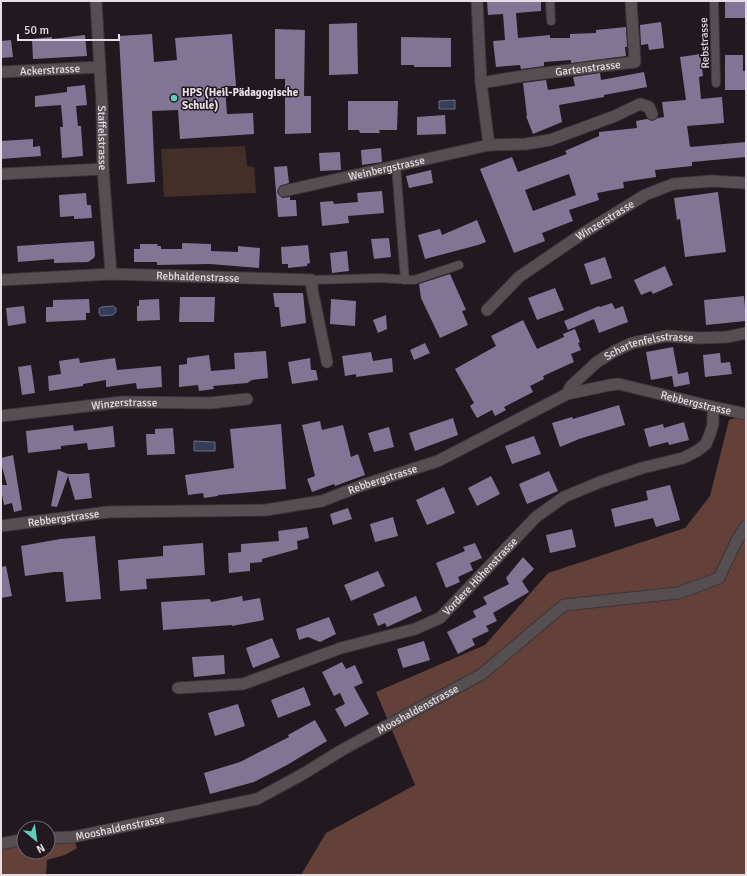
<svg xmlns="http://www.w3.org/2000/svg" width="747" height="876" viewBox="0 0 747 876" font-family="Signika,sans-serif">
<rect width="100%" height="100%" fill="#221820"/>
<!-- green -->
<path fill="#432e28" d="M245 146 247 166 254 167 256 193 164 197 161 149Z"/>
<!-- forest -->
<path fill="#634038" d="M746 415V875H301L326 833 415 785 376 692 485 645 548 573 685 528 710 496 729 420Z
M73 837 77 848 65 855 47 860 46 875H1V844L24 839V852H48V838Z"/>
<!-- water -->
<path fill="#353d59" stroke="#6a6d83" d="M455 100V109H439V101Z
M113 306 116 308V312L113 315 101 316 99 313V309L101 307Z
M194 441 215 442V451H194Z"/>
<!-- building -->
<path fill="#817595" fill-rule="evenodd" d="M487 1H541V11L516 13 518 38 550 35V38H570V34L596 33V30L626 27 627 47H625L626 56 571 63V60L544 62V66L521 69 520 65 496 67 493 41 505 40 503 14 488 15Z
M725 1H746V18H725Z
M661 22 664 48 649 50 648 44 641 45 640 25Z
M357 23 358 74 329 75V24Z
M275 29 305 30 304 96H311V133L285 134V79H275Z
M152 34 154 62 177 60 175 38 232 34 236 86H225L227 114 253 113 254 134 180 139 178 110 152 111 155 182 127 184 119 36Z
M85 35 87 56 33 59 32 39 52 37V39Z
M401 37 451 38V67H414V65H401Z
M11 40 13 57 1 58V41Z
M700 54 703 76 699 77 701 99 722 97 724 123 687 126 690 147 746 142V157L692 162V166L655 170 656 177 623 182 624 188 597 193 599 200 569 210 573 221 542 233 545 241 514 253 480 169 512 157 518 172 567 154 565 151 599 136V132L637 128 636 121 647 119 652 121 658 118 664 117 662 102 686 100 680 57ZM569 174 576 195 533 211 525 190Z
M725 55H743V71H746V90H725Z
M644 72 647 87 604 95V97L559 105 562 122 533 134 526 116H527L523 83 546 80 548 90 575 86 573 77 600 73 601 80Z
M85 85 87 105 76 106 78 126H81L83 156 62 158 60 127H63L61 105 35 107V96L67 92V87Z
M348 101H398L397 130H379L380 133H360L359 130H348Z
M445 115 446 134 417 135V117Z
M33 139V147L40 146 41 156 1 159V141Z
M381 148 382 162 362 165 361 150Z
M340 152 341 170 320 171 319 153Z
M287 166 289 183 280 186 277 192 282 198 290 197V200H296L297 216 278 217 274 167Z
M431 170 433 183 409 188 406 176Z
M382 191 384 213 348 216 349 223 322 226 320 202 333 201 334 204 358 202 357 193Z
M718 192 726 252 685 257 680 219 677 220 674 198Z
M86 193 87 205H91L92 218 74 219V216L60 217 59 195Z
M477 220 486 242 478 245 425 259 418 235 440 229 442 235Z
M389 238 391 257 374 259 371 239Z
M94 241 95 255 94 258 88 262 54 263V259L18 262 17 246Z
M182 243 211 244V251L238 252V246L260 248 259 268 210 264 157 265V262H134V249H140V244H158L157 246H161V249H182Z
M308 245 310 263 307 264V266L288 268V264H282L281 247Z
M347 251 349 271 332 273 330 253Z
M605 257 612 278 591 285 584 264Z
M665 266 673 285 653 294 651 291 641 295 634 280Z
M450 274 466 310 462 311 468 325 440 338 421 298 419 284Z
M555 288 564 310 537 320 528 298Z
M273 293H303L306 323 281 327 279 307H275Z
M744 296 746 321 706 325 704 300Z
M180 297H215L214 322H179Z
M89 299 90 313H86V320L46 322V307H53V300Z
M159 299 160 320 137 321V306H139V300Z
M331 299 356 301 355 326 330 324Z
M612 303 615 309 623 306 628 322 599 333 594 319 568 330 564 321 599 306 600 307Z
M24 306 26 323 8 326 6 308Z
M386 315 387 329 378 333 373 320Z
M523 320 537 349 564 337 563 334 575 329 580 342 578 343 581 350 571 354 574 362 543 376 544 379 530 386 533 392 504 407 506 410 495 416 492 410 477 418 470 406 474 403 455 369 496 346 491 336Z
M425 343 430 353 414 360 410 350Z
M673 347 678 374 688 372 690 384 674 387 672 376 651 380 646 352Z
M266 351 268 378 252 380 247 383 213 386 214 389 199 391 198 385 179 387V365L187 364V358L209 355 211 371 235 369 234 353Z
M371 352 373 361 392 358 393 372 356 377V374L345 376 342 356Z
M720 353 721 363 730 362 732 374 705 377 703 355Z
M79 358 80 363 115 358 117 370 161 366 162 387 137 389 136 383 106 387V380L83 384V386L49 391 48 376 61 374 59 361Z
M310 358 311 370H316L318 380 292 384 288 362Z
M31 365 35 393 22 395 18 367Z
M619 405 625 425 579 439 560 447 552 423 572 417 573 419Z
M453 418 458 435 415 451 409 433Z
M320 421 322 430 343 425 351 457 358 454 365 475 335 486 334 484 312 492 307 479 315 476 302 425Z
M684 422 689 440 669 445 668 442 649 447 644 429 663 424 664 428Z
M281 424 286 489 218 495V496L204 498 203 493 188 495 185 475 234 468 230 429Z
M73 425 74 431 113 426 115 447 88 450 87 443 61 446V449L28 453 26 431Z
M389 427 394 447 374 452 368 433Z
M173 428 175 454 147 455 146 434H155V429Z
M534 436 541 454 512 464 505 446Z
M13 455 22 510 14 512 12 503 4 505 1 489V485H7L1 463V458Z
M58 470 68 474H79L89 473 92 498 75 500 68 476 57 507 51 506Z
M549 471 558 491 527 504 519 484Z
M491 476 500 494 477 506 468 488Z
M670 485 680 520 656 527 653 518 615 527 611 509 648 500 646 491Z
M444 487 455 513 427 525 416 500Z
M348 508 352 519 333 525 330 514Z
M393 517 398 536 375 542 370 524Z
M307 527 309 538 297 541 298 549 262 559V562L250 563V571L229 573 228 553 241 552V544L279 541 278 531Z
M572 529 576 547 550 553 546 535Z
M95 536 101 599 66 602 63 572H54L25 576 21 546 60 539Z
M203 543 205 575 146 579 147 589 120 591 118 560 163 556V546Z
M475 543 482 558 470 563 473 570 458 577 460 582 446 588 436 563 465 551 463 547Z
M523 557 534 569 522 581 529 592 493 613 497 621 486 626 489 631 472 639 475 645 458 654 447 632 476 617 473 611 487 604 483 597 509 584 506 578Z
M6 566 12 596 1 598V567Z
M378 571 385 586 351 601 344 585Z
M242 596 243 601 260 598 264 620 232 626V625L163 630 161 602 210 599 211 602Z
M416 596 422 611 387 627 385 623 378 626 373 614Z
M329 617 336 634 320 642 308 637 299 640 296 629Z
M272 638 280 657 253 668 246 648Z
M424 641 430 660 403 668 397 649Z
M224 655 225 674 194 677 192 657Z
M342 662 346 669 355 665 363 683 354 687 369 714 345 727 335 709 345 704 340 693 334 696 322 672Z
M304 687 311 705 278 718 271 700Z
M238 704 245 726 215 736 208 713Z
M315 720 327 741 287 765 254 782 210 794 204 773 240 762 289 737 288 735Z"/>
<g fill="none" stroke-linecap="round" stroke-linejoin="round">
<defs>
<path id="service" d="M550 1 551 21
M714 1 716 83
M396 166 405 280
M312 280 379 278 414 280 459 265"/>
<g id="minor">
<path id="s1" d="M96 1 102 105 103 169 111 274"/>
<path d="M477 1 481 83 489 145"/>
<path id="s2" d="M1 72 100 67"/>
<path id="s3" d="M481 83 529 75 635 62 631 1"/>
<path d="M1 174 103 169"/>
<path id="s4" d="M284 191 489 145 526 144 550 140 615 116 640 104 649 107 652 114"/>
<path id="s5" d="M1 280 111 274 312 280V289L327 362"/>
<path id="s6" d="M487 310 519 277 582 234 645 195 673 184 712 181 745 183"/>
<path id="s7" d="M567 394 571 386 597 362 615 351 632 343 666 336 698 338 727 337 746 333"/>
<path id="s8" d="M1 416 122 402 210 403 247 399"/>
<path id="s9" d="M1 526 108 512 266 510 322 501 363 485 438 461 567 394 610 385 619 384 713 407 746 414"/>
<path id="s10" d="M178 688 243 684 341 648 415 629 440 618 536 517 564 497 600 482 642 468 683 458 697 451 706 444 710 434 713 424V407"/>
<path id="s11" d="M48 838 73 837 257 799 303 774 342 750 482 674 564 605 678 593 719 578 737 540 746 526"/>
<path d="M1 844 24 839"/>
</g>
</defs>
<!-- service casing -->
<use href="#service" stroke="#3d343b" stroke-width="10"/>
<!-- minor casing -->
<use href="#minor" stroke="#3d343b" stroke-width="13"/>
<!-- service -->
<use href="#service" stroke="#564f51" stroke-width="8"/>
<!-- minor -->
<use href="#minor" stroke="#564f51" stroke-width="11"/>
</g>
<!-- markers -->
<circle fill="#5cceba" stroke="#221820" stroke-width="1.5" cx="174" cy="98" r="4"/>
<g text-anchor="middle" stroke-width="3" stroke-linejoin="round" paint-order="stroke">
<!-- street labels -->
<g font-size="11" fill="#e5dee4" stroke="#221820">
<text transform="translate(704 43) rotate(-92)" y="4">Rebstrasse</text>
<text dy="4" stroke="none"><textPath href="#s3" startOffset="108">Gartenstrasse</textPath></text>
<text dy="4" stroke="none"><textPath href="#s2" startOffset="49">Ackerstrasse</textPath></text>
<text dy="4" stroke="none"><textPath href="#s1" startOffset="137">Staffelstrasse</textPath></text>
<text dy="4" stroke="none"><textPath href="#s4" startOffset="105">Weinbergstrasse</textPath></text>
<text dy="4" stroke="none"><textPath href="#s6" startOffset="149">Winzerstrasse</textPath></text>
<text dy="4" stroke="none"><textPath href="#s5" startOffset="197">Rebhaldenstrasse</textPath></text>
<text dy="4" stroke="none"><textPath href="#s7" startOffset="100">Schartenfelsstrasse</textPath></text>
<text dy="4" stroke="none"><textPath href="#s9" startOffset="723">Rebbergstrasse</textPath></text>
<text dy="4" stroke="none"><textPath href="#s8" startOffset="124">Winzerstrasse</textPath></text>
<text dy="4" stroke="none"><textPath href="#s9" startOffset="387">Rebbergstrasse</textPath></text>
<text dy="4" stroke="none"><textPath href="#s9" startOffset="63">Rebbergstrasse</textPath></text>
<text dy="4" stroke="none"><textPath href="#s10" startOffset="331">Vordere Höhenstrasse</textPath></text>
<text dy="4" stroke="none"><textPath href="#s11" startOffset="397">Mooshaldenstrasse</textPath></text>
<text dy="4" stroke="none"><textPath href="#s11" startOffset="73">Mooshaldenstrasse</textPath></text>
</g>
<!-- poi labels -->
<g font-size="11" font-weight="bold" fill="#e5dee4" stroke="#221820" text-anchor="start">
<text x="182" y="96">HPS (Heil-Pädagogische<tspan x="182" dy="13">Schule)</tspan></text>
</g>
</g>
<!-- border -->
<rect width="747" height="876" fill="none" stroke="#e5dee4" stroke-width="4"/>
<!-- north arrow -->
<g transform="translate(36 840) rotate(151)"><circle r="19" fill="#221820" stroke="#70676e"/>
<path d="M0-3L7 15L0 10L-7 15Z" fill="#5cceba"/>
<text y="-6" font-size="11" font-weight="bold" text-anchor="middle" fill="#e5dee4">N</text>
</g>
<!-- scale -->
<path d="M18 34v6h101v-6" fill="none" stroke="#e5dee4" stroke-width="2"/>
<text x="24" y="34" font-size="12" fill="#e5dee4" stroke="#221820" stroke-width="3" paint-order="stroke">50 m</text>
</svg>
